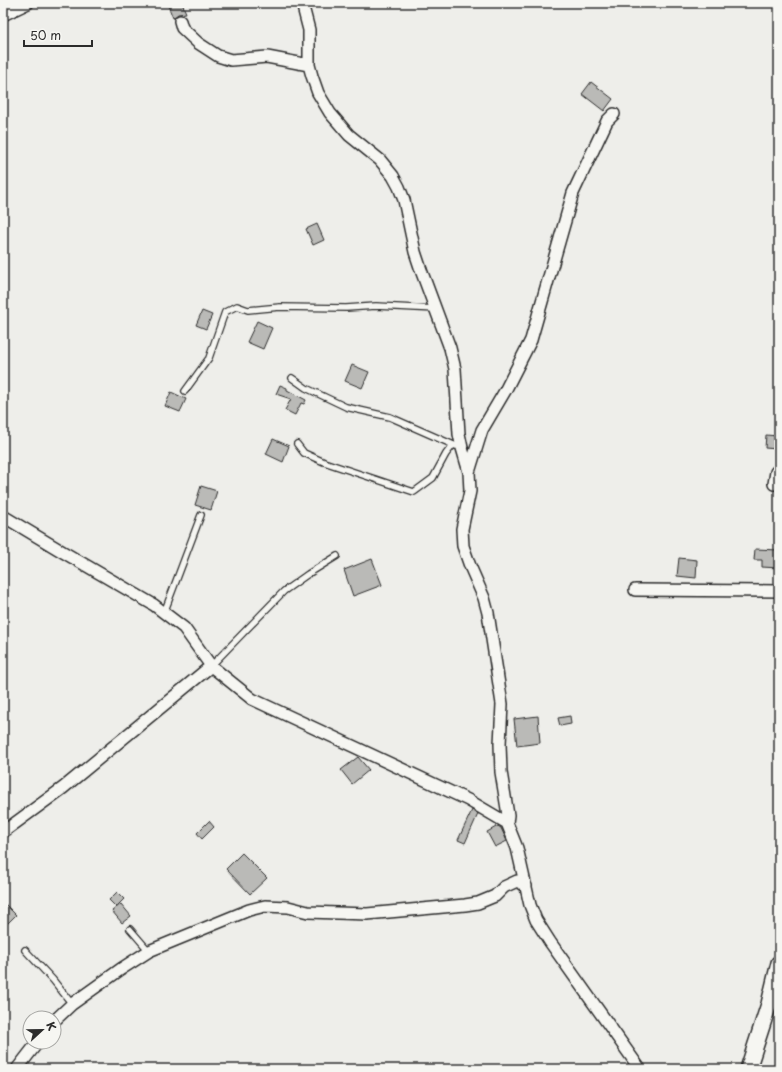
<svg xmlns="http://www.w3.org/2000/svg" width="782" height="1072" viewBox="0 0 782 1072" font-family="'Playpen Sans',sans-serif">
<rect width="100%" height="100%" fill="#eeeeea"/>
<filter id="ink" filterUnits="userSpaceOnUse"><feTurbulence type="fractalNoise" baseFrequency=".025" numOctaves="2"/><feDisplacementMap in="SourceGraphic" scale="8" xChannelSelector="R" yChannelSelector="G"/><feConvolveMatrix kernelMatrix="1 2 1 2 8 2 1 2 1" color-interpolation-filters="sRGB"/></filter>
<g filter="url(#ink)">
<!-- building -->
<path fill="#babab7" stroke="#2b2b2b" d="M167 3H182L186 13 178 14 173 18Z
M591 82 613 99 604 111 582 94Z
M317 224 324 240 313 245 306 229Z
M202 311 212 315 206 329 196 325Z
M257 321 272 328 263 349 247 342Z
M352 365 369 372 362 388 345 381Z
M280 385 287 388V390L306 400 304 404 301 403 295 415 285 410 291 399 276 394Z
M171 392 186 399 180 412 165 406Z
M766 435 778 436 777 449 765 448Z
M273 439 289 446 283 462 266 454Z
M201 486 217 491 211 510 195 505Z
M755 549 779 550 778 568 762 567V560H754Z
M679 558 697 560 696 578 677 576Z
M372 559 382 585 353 596 344 570Z
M538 716 540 743 517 746 514 719Z
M570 716 571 724 560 726 558 718Z
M358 757 369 770 352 784 341 770Z
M472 810 478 814 465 843 458 840Z
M209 821 214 827 202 839 197 833Z
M498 826 501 828 507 841 495 847 487 832Z
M242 853 267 878 250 894 226 869Z
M117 892 124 899 116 907 109 900Z
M3 902 16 915 3 928Z
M121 904 131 916 122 923 112 911Z"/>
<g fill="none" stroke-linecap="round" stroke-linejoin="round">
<defs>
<path id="lane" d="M292 378 306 388 346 407 390 417 456 446
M185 391 209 358 225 312 237 306 248 310 280 307 346 308 376 306 436 309
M297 444 304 453 324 462 414 492 433 478 446 454 453 445
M164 613 201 515
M211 666 284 591 308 574 337 556
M130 929 149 951
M25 950 53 980 72 1004"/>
<path id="street" d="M302 3 309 30V65L312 76 318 93 330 113 349 135 380 160 393 176 399 187 404 200 415 252 421 270 450 348 455 369 459 434 462 448 469 472 470 491 462 529 463 546 470 566 484 598 488 613 502 704 500 744 501 772 508 815 507 823 517 848 530 905 536 920 550 942 640 1069
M3 15 28 3
M180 21 182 28 198 43 218 56 231 60 267 57 309 65
M469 472 482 430 505 391 531 340 573 193 607 121 614 114
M776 472 774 484H779
M3 516 63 552 154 605 184 628 211 666 252 699 468 800 507 823
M635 590 779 591
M3 832 63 788 211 666
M54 1021 72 1004 121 969 149 951 249 910 265 906 288 907 308 912 367 914 465 905 478 903 495 896 504 887 517 881 526 886
M17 1069 38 1042"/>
<path id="secondary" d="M748 1069 769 1004 779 963"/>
</defs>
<!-- lane casing -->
<use href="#lane" stroke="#2b2b2b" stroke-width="8"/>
<!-- street casing -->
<use href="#street" stroke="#2b2b2b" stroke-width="14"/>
<!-- secondary casing -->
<use href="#secondary" stroke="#2b2b2b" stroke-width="18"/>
<!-- lane -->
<use href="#lane" stroke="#f6f6f2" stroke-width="5.5"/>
<!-- street -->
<use href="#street" stroke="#f6f6f2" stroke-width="11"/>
<!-- secondary -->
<use href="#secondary" stroke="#f6f6f2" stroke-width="15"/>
</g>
</g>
<!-- margin -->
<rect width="782" height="1072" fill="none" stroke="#f6f6f2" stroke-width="16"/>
<rect x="8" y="8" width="766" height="1056" fill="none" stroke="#2b2b2b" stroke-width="1.5" filter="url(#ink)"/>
<!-- north arrow -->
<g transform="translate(42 1030) rotate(68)"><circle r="19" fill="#f6f6f2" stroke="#a5a5a2"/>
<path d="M0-3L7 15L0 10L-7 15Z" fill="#2b2b2b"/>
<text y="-6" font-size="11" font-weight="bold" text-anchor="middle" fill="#2b2b2b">K</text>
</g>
<!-- scale -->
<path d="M24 40v6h68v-6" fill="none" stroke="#2b2b2b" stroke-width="2"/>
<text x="30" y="40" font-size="12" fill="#2b2b2b" stroke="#f6f6f2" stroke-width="3" paint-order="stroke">50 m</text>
</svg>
